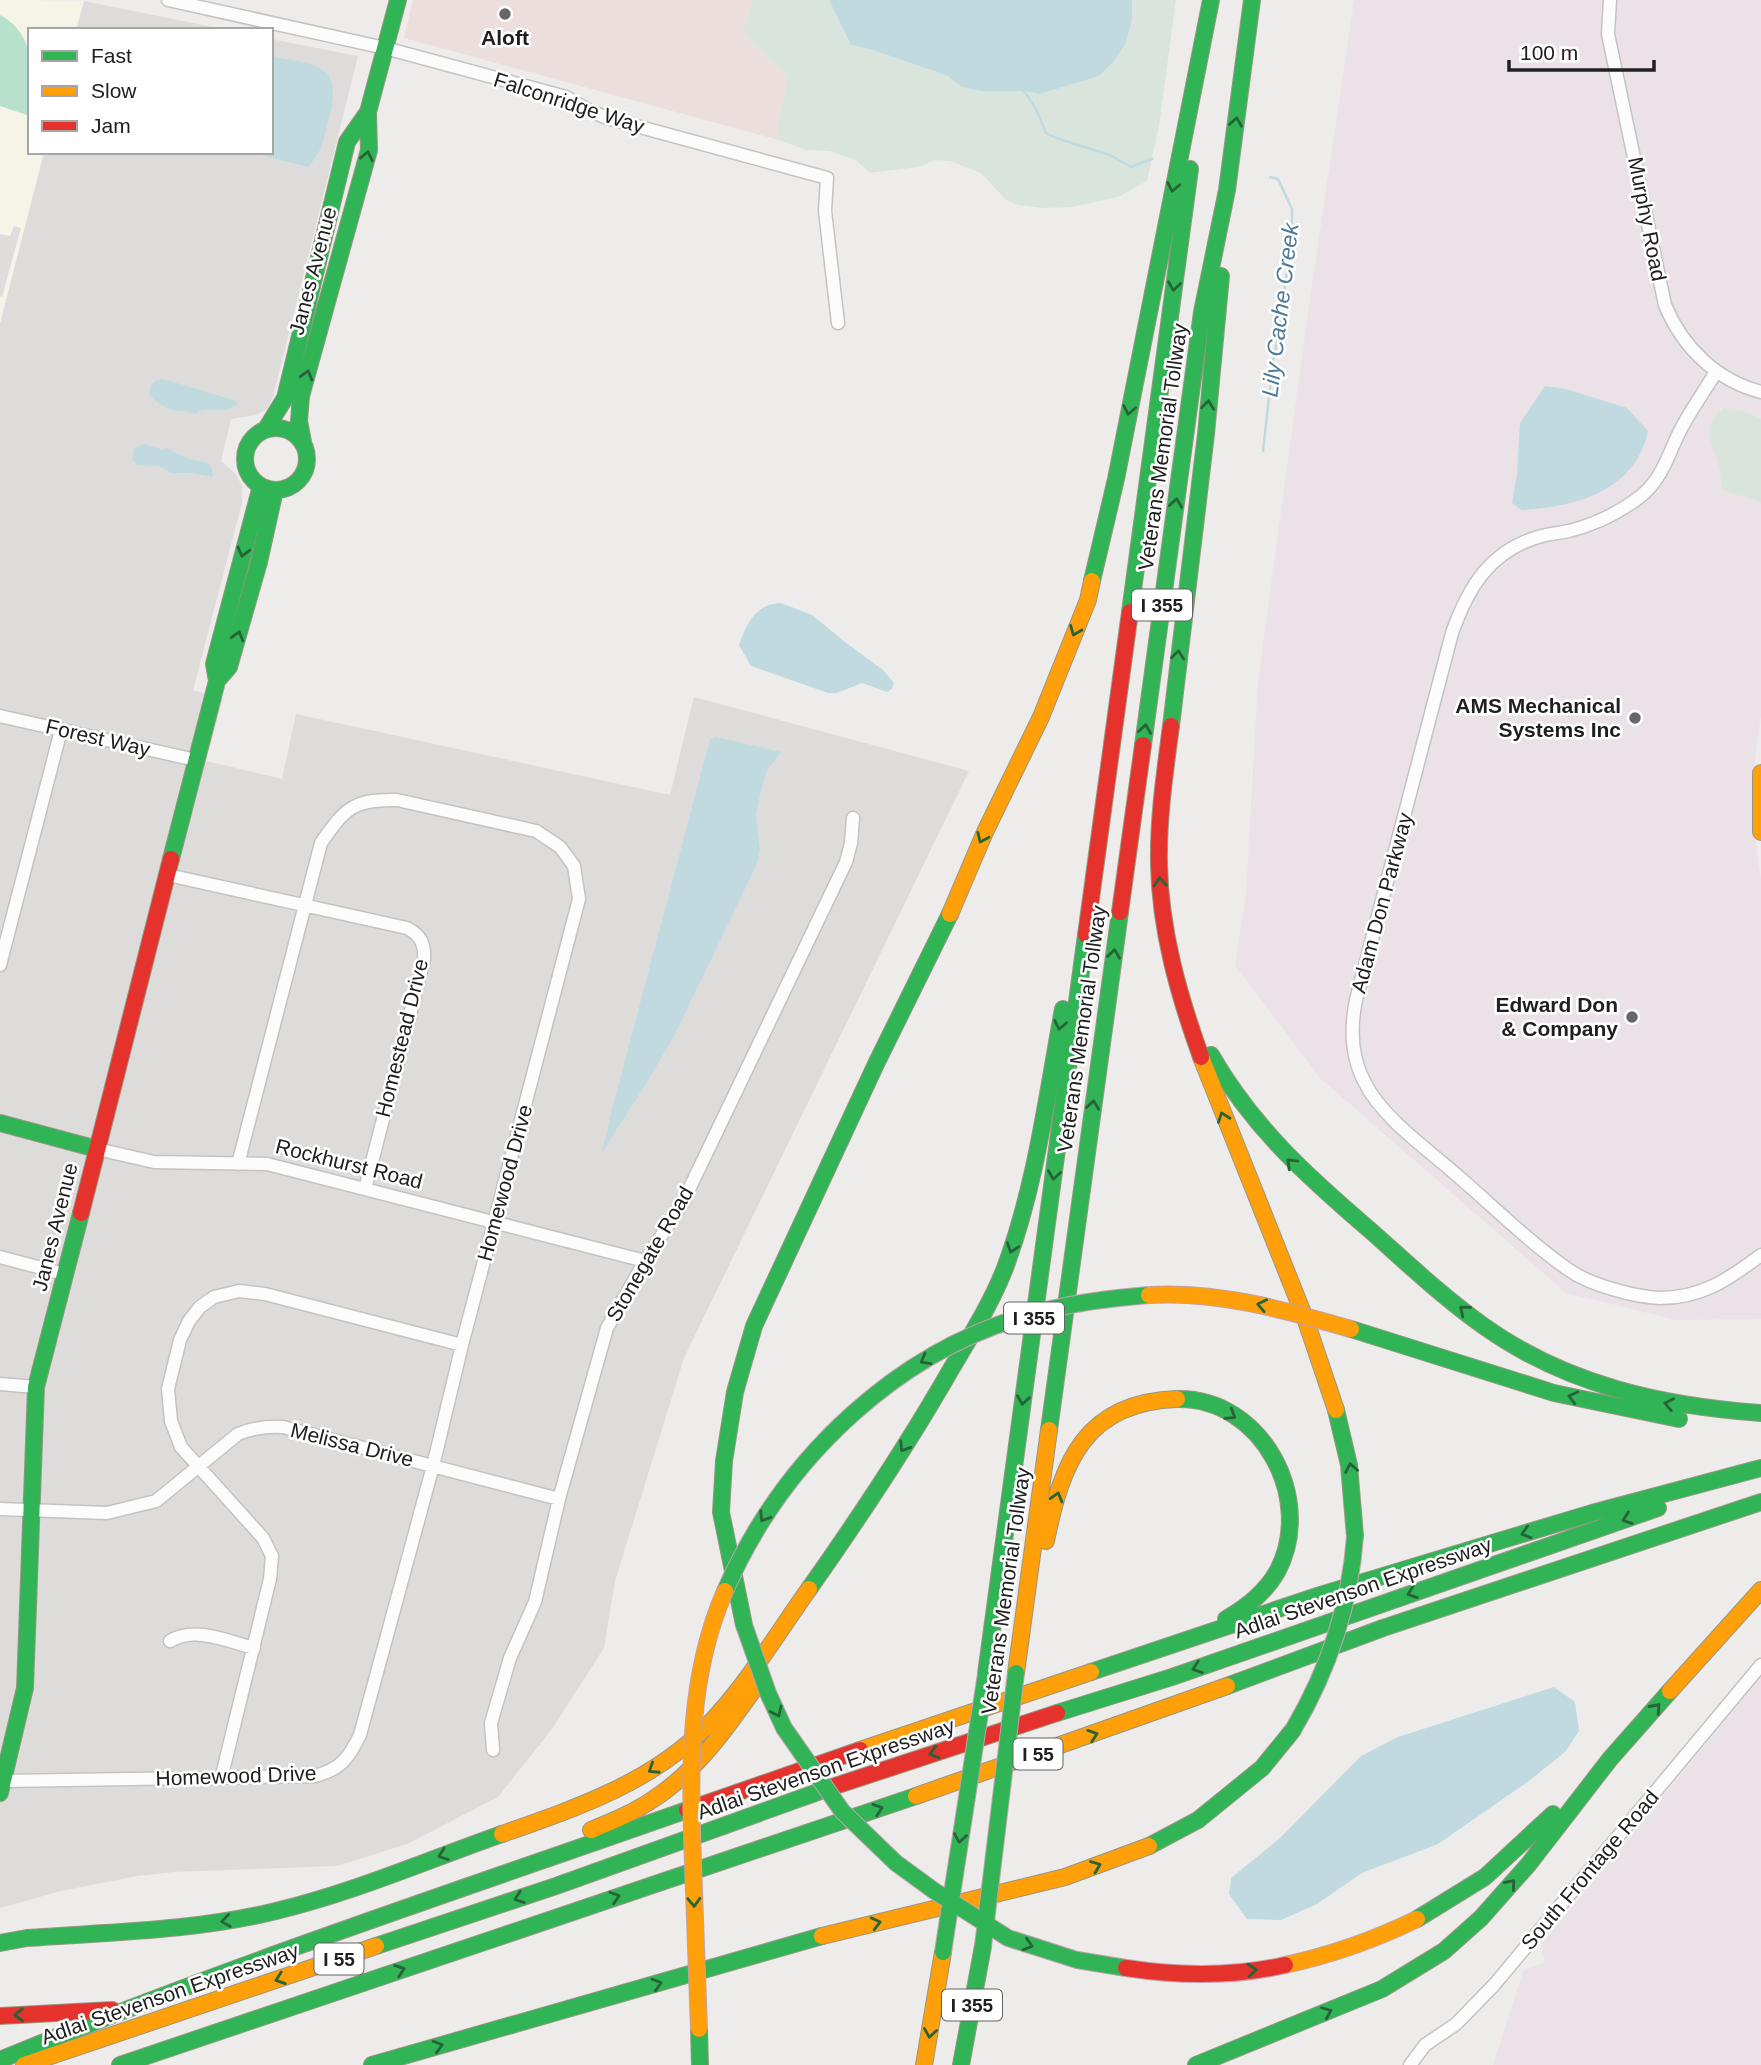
<svg xmlns="http://www.w3.org/2000/svg" width="1761" height="2065" viewBox="0 0 1761 2065" font-family="Helvetica,sans-serif">
<rect width="100%" height="100%" fill="#eeecea"/>
<!-- residential -->
<path fill="#dddcdb" d="M84 1 228 30H76Z
M271 39 358 56 273 397 267 409 256 415 231 419 221 461 237 475 242 487V503L193 690 223 698 206 761 282 779 296 714 670 795 694 697 969 771 684 1358 615 1581 604 1648 552 1729 498 1797 407 1844 337 1866 174 1872 137 1876 61 1891 0 1908V323L44 152H271Z"/>
<!-- commercial -->
<path fill="#ebdedd" d="M413 0H753L742 33 788 77 777 126 779 140 404 38Z"/>
<!-- industrial -->
<path fill="#ebe2e8" d="M1354 0H1761V715L1754 769V830L1761 879V1319L1676 1320 1566 1293 1320 1078 1235 965 1246 893 1258 681 1308 312Z
M1761 1677V2065H1493L1523 1971 1545 1962 1541 1945Z"/>
<!-- education -->
<path fill="#f6f4e7" d="M0 0 84 1 76 30H30V152H44L0 323Z"/>
<!-- wetland -->
<path fill="#d8e4dc" d="M753 0H829L851 45 873 50 948 76 962 87 980 91H1024L1040 94 1099 76 1125 44 1132 21V0H1176L1159 126 1147 181 1118 197 1072 207 1042 208 1018 205 1006 200 981 173 950 161 935 160 918 167 870 173 856 160 830 151 806 150 779 140 777 126 788 77 742 33Z
M1724 408 1748 413 1761 419V502L1722 490C1721 481 1721 471 1718 462 1710 438 1701 428 1724 408Z"/>
<!-- pitch -->
<path fill="#b8e1cd" d="M0 15C40 37 30 77 30 116L0 106Z"/>
<!-- parking -->
<path fill="#dedddc" d="M14 226 21 228 2 297 0 296V234L10 236Z"/>
<!-- water -->
<path fill="#c0dadf" d="M829 0H1132V21L1125 44 1114 61 1099 76 1040 94 1024 91H980L962 87 948 76 873 50 851 45Z
M271 56C320 66 344 63 328 122 323 141 322 152 308 167L249 152H271Z
M163 379 234 400 238 404C221 417 209 404 195 414 186 410 181 412 172 410 166 409 153 400 149 394 150 384 153 380 163 379Z
M1545 386 1566 389 1627 408 1648 431C1635 492 1575 507 1521 510L1512 503 1517 474 1520 423Z
M144 444 163 450 166 448 189 459 209 463 212 469 213 477 190 473H172L159 466 137 465 132 459 134 448Z
M781 603 812 615 845 642 883 670 894 683 892 689 887 692 862 683 837 693H828L751 666 739 645C747 623 755 604 781 603Z
M716 737 781 752 767 770 760 795 756 816 760 850 756 866 676 1032 646 1084 602 1152 613 1106 710 739Z
M1554 1687 1575 1702 1579 1731 1565 1752 1529 1781 1438 1844 1362 1873 1317 1904 1281 1920 1247 1919 1229 1894 1231 1878 1279 1839 1361 1756 1398 1737Z"/>
<g fill="none" stroke-linecap="round" stroke-linejoin="round">
<!-- stream -->
<path stroke="#c0dadf" stroke-width="2.5" d="M1024 91 1036 109 1046 133 1056 138 1110 155 1131 167 1152 159
M1263 451 1273 361 1280 327 1292 230V209L1278 179 1270 177"/>
<defs>
<path id="street" d="M168 0 385 48 566 97 588 110 607 118 827 178 825 211 838 323
M1610 0 1608 34 1665 305C1683 348 1716 380 1761 392
M1716 372C1705 390 1692 408 1682 427 1669 451 1664 477 1641 496 1619 513 1597 524 1569 531 1559 533 1548 534 1538 537 1489 552 1468 588 1452 633L1356 1000C1350 1029 1351 1057 1365 1083 1383 1119 1429 1150 1459 1177 1495 1208 1530 1243 1569 1270 1590 1285 1635 1297 1660 1298 1702 1298 1729 1279 1761 1255
M0 716 196 760
M168 875 407 928C421 935 425 945 424 960L365 1189
M0 965 61 730
M97 1149 154 1162 267 1164 645 1261
M0 1257 64 1274
M0 1384 36 1387
M0 1509 107 1513 156 1501 238 1434C253 1428 267 1426 283 1427L559 1499
M170 1641C195 1626 227 1641 254 1648
M493 1750 491 1723 510 1658 535 1602 559 1499 607 1328 645 1261 683 1202 846 862 851 843 853 818
M221 1779 270 1579 272 1556 263 1538 181 1447 171 1421 168 1389 180 1340 189 1321 200 1307 214 1297 239 1291 265 1294 462 1345
M3 1781 315 1776C341 1769 348 1759 360 1735L433 1466 462 1345 579 899 574 866 560 847 536 831 397 800C354 799 345 808 321 843L238 1164
M1410 2065 1425 2045 1456 2024 1494 1985 1761 1665"/>
<path id="fast" d="M245 459a31 31 0 1 1 62 0a31 31 0 1 1-62 0Z
M266 429 285 398 347 142 368 112
M303 442 299 421 301 396 369 150 368 112 398 0
M1092 581 1116 479 1211 0
M1130 612 1190 169
M217 681 229 667 259 562 275 490
M1171 726 1206 434 1221 276
M1143 745 1202 312 1227 190 1252 0
M171 859 217 681 214 664 261 486
M1211 1055C1253 1128 1308 1177 1371 1231 1408 1264 1445 1299 1485 1327 1567 1385 1662 1406 1761 1413
M0 1123 97 1149
M1351 1329 1554 1393 1679 1419
M1177 1399C1262 1397 1316 1500 1277 1572 1265 1593 1247 1607 1226 1619
M1336 1410 1349 1465 1355 1536
M1049 1430 1120 912
M809 1589C859 1518 907 1446 950 1371 970 1337 991 1304 1005 1268 1036 1185 1047 1095 1063 1009
M744 1625 721 1512 724 1461 735 1392 754 1326 876 1064 950 914
M1091 1672 1320 1595 1592 1513 1761 1468
M986 1674 1086 935
M1227 1686 1383 1628 1761 1502
M1057 1713 1172 1677 1658 1508
M0 1793 25 1688 36 1387 81 1213
M1149 1846 1198 1820 1262 1768 1293 1730
M1417 1919 1485 1877 1553 1814
M0 1943 27 1938C110 1932 195 1931 276 1911 352 1893 428 1860 502 1834
M376 1946 556 1886 829 1788
M699 2029 700 2065
M0 2060C225 1967 457 1891 687 1810
M120 2065 916 1796
M372 2065 822 1936
M961 2065 983 1946
M1196 2065 1382 1989 1444 1951 1481 1918 1528 1865 1610 1759 1670 1691"/>
<path id="slow" d="M1761 773V832
M950 914 985 832 1041 717 1088 600 1092 581
M1201 1057 1305 1318 1336 1410
M1046 1541C1062 1462 1085 1402 1177 1399
M1016 1673 1049 1430
M1670 1691 1761 1590
M860 1750 1091 1672
M916 1796 1227 1686
M591 1830C613 1821 635 1812 655 1798 696 1771 726 1729 754 1689
M502 1834C576 1808 651 1783 707 1726 747 1685 776 1635 809 1589
M822 1936 1065 1877 1149 1846
M24 2065 376 1946
M924 2065 943 1952"/>
<path id="jam" d="M1171 726C1165 772 1158 818 1159 864 1160 930 1179 996 1201 1057
M1120 912 1143 745
M1086 935 1130 612
M81 1213 171 859
M829 1788 1057 1713
M687 1810 860 1750
M0 2016 112 2010"/>
</defs>
<!-- street casing -->
<use href="#street" stroke="#c4c3c2" stroke-width="15"/>
<!-- fast casing -->
<use href="#fast" stroke="#979783" stroke-width="18"/>
<!-- slow casing -->
<use href="#slow" stroke="#979783" stroke-width="18"/>
<!-- jam casing -->
<use href="#jam" stroke="#979783" stroke-width="18"/>
<!-- street -->
<use href="#street" stroke="#fcfcfc" stroke-width="12"/>
<!-- fast -->
<use href="#fast" stroke="#30b455" stroke-width="16"/>
<!-- slow -->
<use href="#slow" stroke="#ff9f0a" stroke-width="16"/>
<!-- jam -->
<use href="#jam" stroke="#e5322d" stroke-width="16"/>
<defs>
<path id="fast-bridge" d="M725 1591C783 1458 900 1346 1043 1311 1078 1302 1113 1298 1149 1295
M744 1625 768 1693 784 1728 842 1811 896 1863 933 1890 1008 1938 1077 1960 1126 1968
M1293 1730C1329 1669 1350 1607 1355 1536
M983 1946 1016 1673
M943 1952 986 1674"/>
<path id="slow-bridge" d="M1149 1295C1219 1291 1285 1310 1351 1329
M1285 1965C1331 1955 1374 1940 1417 1919
M699 2029C697 1974 695 1919 693 1864 690 1771 687 1678 725 1591"/>
<path id="jam-bridge" d="M1126 1968C1178 1976 1233 1977 1285 1965"/>
</defs>
<!-- fast-bridge casing -->
<use href="#fast-bridge" stroke="#c1a2ae" stroke-width="18" stroke-linecap="butt"/>
<!-- slow-bridge casing -->
<use href="#slow-bridge" stroke="#c1a2ae" stroke-width="18" stroke-linecap="butt"/>
<!-- jam-bridge casing -->
<use href="#jam-bridge" stroke="#c1a2ae" stroke-width="18" stroke-linecap="butt"/>
<!-- fast-bridge -->
<use href="#fast-bridge" stroke="#30b455" stroke-width="16"/>
<!-- slow-bridge -->
<use href="#slow-bridge" stroke="#ff9f0a" stroke-width="16"/>
<!-- jam-bridge -->
<use href="#jam-bridge" stroke="#e5322d" stroke-width="16"/>
</g>
<!-- one-way arrows -->
<defs><path id="oneway-chevron" d="M-2-3.5L2.5 0L-2 3.5" fill="none" stroke-width="1.6" stroke-linecap="round" stroke-linejoin="round" transform="scale(1.75)"/></defs>
<g stroke="#276338">
<use href="#oneway-chevron" transform="translate(1236 122) rotate(-82)"/>
<use href="#oneway-chevron" transform="translate(367 156) rotate(-78)"/>
<use href="#oneway-chevron" transform="translate(1173 187) rotate(101)"/>
<use href="#oneway-chevron" transform="translate(1174 286) rotate(98)"/>
<use href="#oneway-chevron" transform="translate(307 375) rotate(-74)"/>
<use href="#oneway-chevron" transform="translate(1208 405) rotate(-83)"/>
<use href="#oneway-chevron" transform="translate(1129 410) rotate(101)"/>
<use href="#oneway-chevron" transform="translate(1176 503) rotate(-82)"/>
<use href="#oneway-chevron" transform="translate(243 552) rotate(105)"/>
<use href="#oneway-chevron" transform="translate(1075 631) rotate(112)"/>
<use href="#oneway-chevron" transform="translate(238 636) rotate(-74)"/>
<use href="#oneway-chevron" transform="translate(1178 655) rotate(-84)"/>
<use href="#oneway-chevron" transform="translate(1145 729) rotate(-82)"/>
<use href="#oneway-chevron" transform="translate(982 838) rotate(114)"/>
<use href="#oneway-chevron" transform="translate(1160 882) rotate(-94)"/>
<use href="#oneway-chevron" transform="translate(1114 954) rotate(-82)"/>
<use href="#oneway-chevron" transform="translate(1060 1025) rotate(101)"/>
<use href="#oneway-chevron" transform="translate(1093 1105) rotate(-82)"/>
<use href="#oneway-chevron" transform="translate(1223 1117) rotate(-110)"/>
<use href="#oneway-chevron" transform="translate(1291 1163) rotate(-136)"/>
<use href="#oneway-chevron" transform="translate(1054 1175) rotate(98)"/>
<use href="#oneway-chevron" transform="translate(1012 1248) rotate(109)"/>
<use href="#oneway-chevron" transform="translate(1262 1305) rotate(-168)"/>
<use href="#oneway-chevron" transform="translate(1464 1310) rotate(-141)"/>
<use href="#oneway-chevron" transform="translate(925 1360) rotate(151)"/>
<use href="#oneway-chevron" transform="translate(1573 1397) rotate(-166)"/>
<use href="#oneway-chevron" transform="translate(1023 1400) rotate(98)"/>
<use href="#oneway-chevron" transform="translate(1669 1404) rotate(-169)"/>
<use href="#oneway-chevron" transform="translate(1231 1415) rotate(32)"/>
<use href="#oneway-chevron" transform="translate(904 1447) rotate(123)"/>
<use href="#oneway-chevron" transform="translate(1351 1468) rotate(-100)"/>
<use href="#oneway-chevron" transform="translate(1057 1497) rotate(-74)"/>
<use href="#oneway-chevron" transform="translate(764 1517) rotate(123)"/>
<use href="#oneway-chevron" transform="translate(1627 1519) rotate(161)"/>
<use href="#oneway-chevron" transform="translate(1526 1533) rotate(163)"/>
<use href="#oneway-chevron" transform="translate(1412 1593) rotate(161)"/>
<use href="#oneway-chevron" transform="translate(1197 1668) rotate(161)"/>
<use href="#oneway-chevron" transform="translate(1656 1708) rotate(-48)"/>
<use href="#oneway-chevron" transform="translate(777 1712) rotate(65)"/>
<use href="#oneway-chevron" transform="translate(1093 1735) rotate(-19)"/>
<use href="#oneway-chevron" transform="translate(934 1753) rotate(162)"/>
<use href="#oneway-chevron" transform="translate(653 1769) rotate(147)"/>
<use href="#oneway-chevron" transform="translate(878 1809) rotate(-19)"/>
<use href="#oneway-chevron" transform="translate(960 1838) rotate(99)"/>
<use href="#oneway-chevron" transform="translate(443 1855) rotate(160)"/>
<use href="#oneway-chevron" transform="translate(1096 1866) rotate(-21)"/>
<use href="#oneway-chevron" transform="translate(1511 1884) rotate(-49)"/>
<use href="#oneway-chevron" transform="translate(615 1897) rotate(-18)"/>
<use href="#oneway-chevron" transform="translate(519 1898) rotate(161)"/>
<use href="#oneway-chevron" transform="translate(694 1902) rotate(88)"/>
<use href="#oneway-chevron" transform="translate(226 1921) rotate(172)"/>
<use href="#oneway-chevron" transform="translate(876 1923) rotate(-14)"/>
<use href="#oneway-chevron" transform="translate(1028 1945) rotate(17)"/>
<use href="#oneway-chevron" transform="translate(400 1970) rotate(-19)"/>
<use href="#oneway-chevron" transform="translate(1252 1970) rotate(-5)"/>
<use href="#oneway-chevron" transform="translate(280 1979) rotate(161)"/>
<use href="#oneway-chevron" transform="translate(657 1984) rotate(-16)"/>
<use href="#oneway-chevron" transform="translate(1327 2012) rotate(-23)"/>
<use href="#oneway-chevron" transform="translate(19 2015) rotate(178)"/>
<use href="#oneway-chevron" transform="translate(930 2033) rotate(99)"/>
<use href="#oneway-chevron" transform="translate(438 2046) rotate(-16)"/>
</g>
<!-- markers -->
<g fill="#686767" stroke="#fff" stroke-width="2.5">
<circle cx="505" cy="14" r="7"/>
<circle cx="1635" cy="718" r="7"/>
<circle cx="1632" cy="1017" r="7"/>
</g>
<g text-anchor="middle" stroke-width="5" stroke-linejoin="round" paint-order="stroke">
<!-- shield labels -->
<g fill="#fff" stroke="#636363" stroke-width="2">
<rect x="1132" y="589.5" width="60" height="31" rx="5"/>
<rect x="1004" y="1302.5" width="60" height="31" rx="5"/>
<rect x="1013.5" y="1738.5" width="49" height="31" rx="5"/>
<rect x="314.5" y="1943.5" width="49" height="31" rx="5"/>
<rect x="942" y="1989.5" width="60" height="31" rx="5"/>
</g>
<g font-size="19" font-weight="bold" fill="#202020">
<text x="1162" y="612">I 355</text>
<text x="1034" y="1325">I 355</text>
<text x="1038" y="1761">I 55</text>
<text x="339" y="1966">I 55</text>
<text x="972" y="2012">I 355</text>
</g>
<!-- poi labels -->
<g font-size="21" font-weight="bold" fill="#202020" stroke="#fff" text-anchor="end">
<text x="505" y="45" text-anchor="middle">Aloft</text>
<text x="1621" y="713">AMS Mechanical<tspan x="1621" dy="24">Systems Inc</tspan></text>
<text x="1618" y="1012">Edward Don<tspan x="1618" dy="24">&amp; Company</tspan></text>
</g>
<!-- street labels -->
<g font-size="21" fill="#202020" stroke="#fff">
<text transform="translate(569 103) rotate(18)" y="7">Falconridge Way</text>
<text transform="translate(1647 219) rotate(79)" y="7">Murphy Road</text>
<text transform="translate(313 271) rotate(-75)" y="7">Janes Avenue</text>
<text transform="translate(1163 447) rotate(-82)" y="7">Veterans Memorial Tollway</text>
<text transform="translate(98 738) rotate(13)" y="7">Forest Way</text>
<text transform="translate(1382 903) rotate(-75)" y="7">Adam Don Parkway</text>
<text transform="translate(1082 1029) rotate(-82)" y="7">Veterans Memorial Tollway</text>
<text transform="translate(402 1038) rotate(-76)" y="7">Homestead Drive</text>
<text transform="translate(349 1164) rotate(14)" y="7">Rockhurst Road</text>
<text transform="translate(505 1183) rotate(-75)" y="7">Homewood Drive</text>
<text transform="translate(55 1227) rotate(-76)" y="7">Janes Avenue</text>
<text transform="translate(650 1254) rotate(-60)" y="7">Stonegate Road</text>
<text transform="translate(352 1445) rotate(14)" y="7">Melissa Drive</text>
<text transform="translate(1363 1588) rotate(-19)" y="7">Adlai Stevenson Expressway</text>
<text transform="translate(1006 1591) rotate(-82)" y="7">Veterans Memorial Tollway</text>
<text transform="translate(826 1769) rotate(-19)" y="7">Adlai Stevenson Expressway</text>
<text transform="translate(236 1776) rotate(-2)" y="7">Homewood Drive</text>
<text transform="translate(1590 1870) rotate(-50)" y="7">South Frontage Road</text>
<text transform="translate(170 1994) rotate(-19)" y="7">Adlai Stevenson Expressway</text>
</g>
<!-- water labels -->
<g font-size="23" font-style="italic" fill="#4d799a" stroke="#fff">
<text transform="translate(1280 310) rotate(-83)" y="8">Lily Cache Creek</text>
</g>
</g>
<!-- legend -->
<rect x="28" y="28" width="245" height="126" fill="#ffffff" stroke="#a6a6a6" stroke-width="2"/>
<rect x="42" y="51" width="35" height="10" fill="#30b455" stroke="#a6a6a6" stroke-width="2"/>
<text x="91" y="63" font-size="21" fill="#202020">Fast</text>
<rect x="42" y="86" width="35" height="10" fill="#ff9f0a" stroke="#a6a6a6" stroke-width="2"/>
<text x="91" y="98" font-size="21" fill="#202020">Slow</text>
<rect x="42" y="121" width="35" height="10" fill="#e5322d" stroke="#a6a6a6" stroke-width="2"/>
<text x="91" y="133" font-size="21" fill="#202020">Jam</text>
<!-- scale -->
<path d="M1509 60v10h145v-10" fill="none" stroke="#202020" stroke-width="3.5"/>
<text x="1520" y="60" font-size="21" fill="#202020" stroke="#ffffff" stroke-width="5" paint-order="stroke">100 m</text>
</svg>
